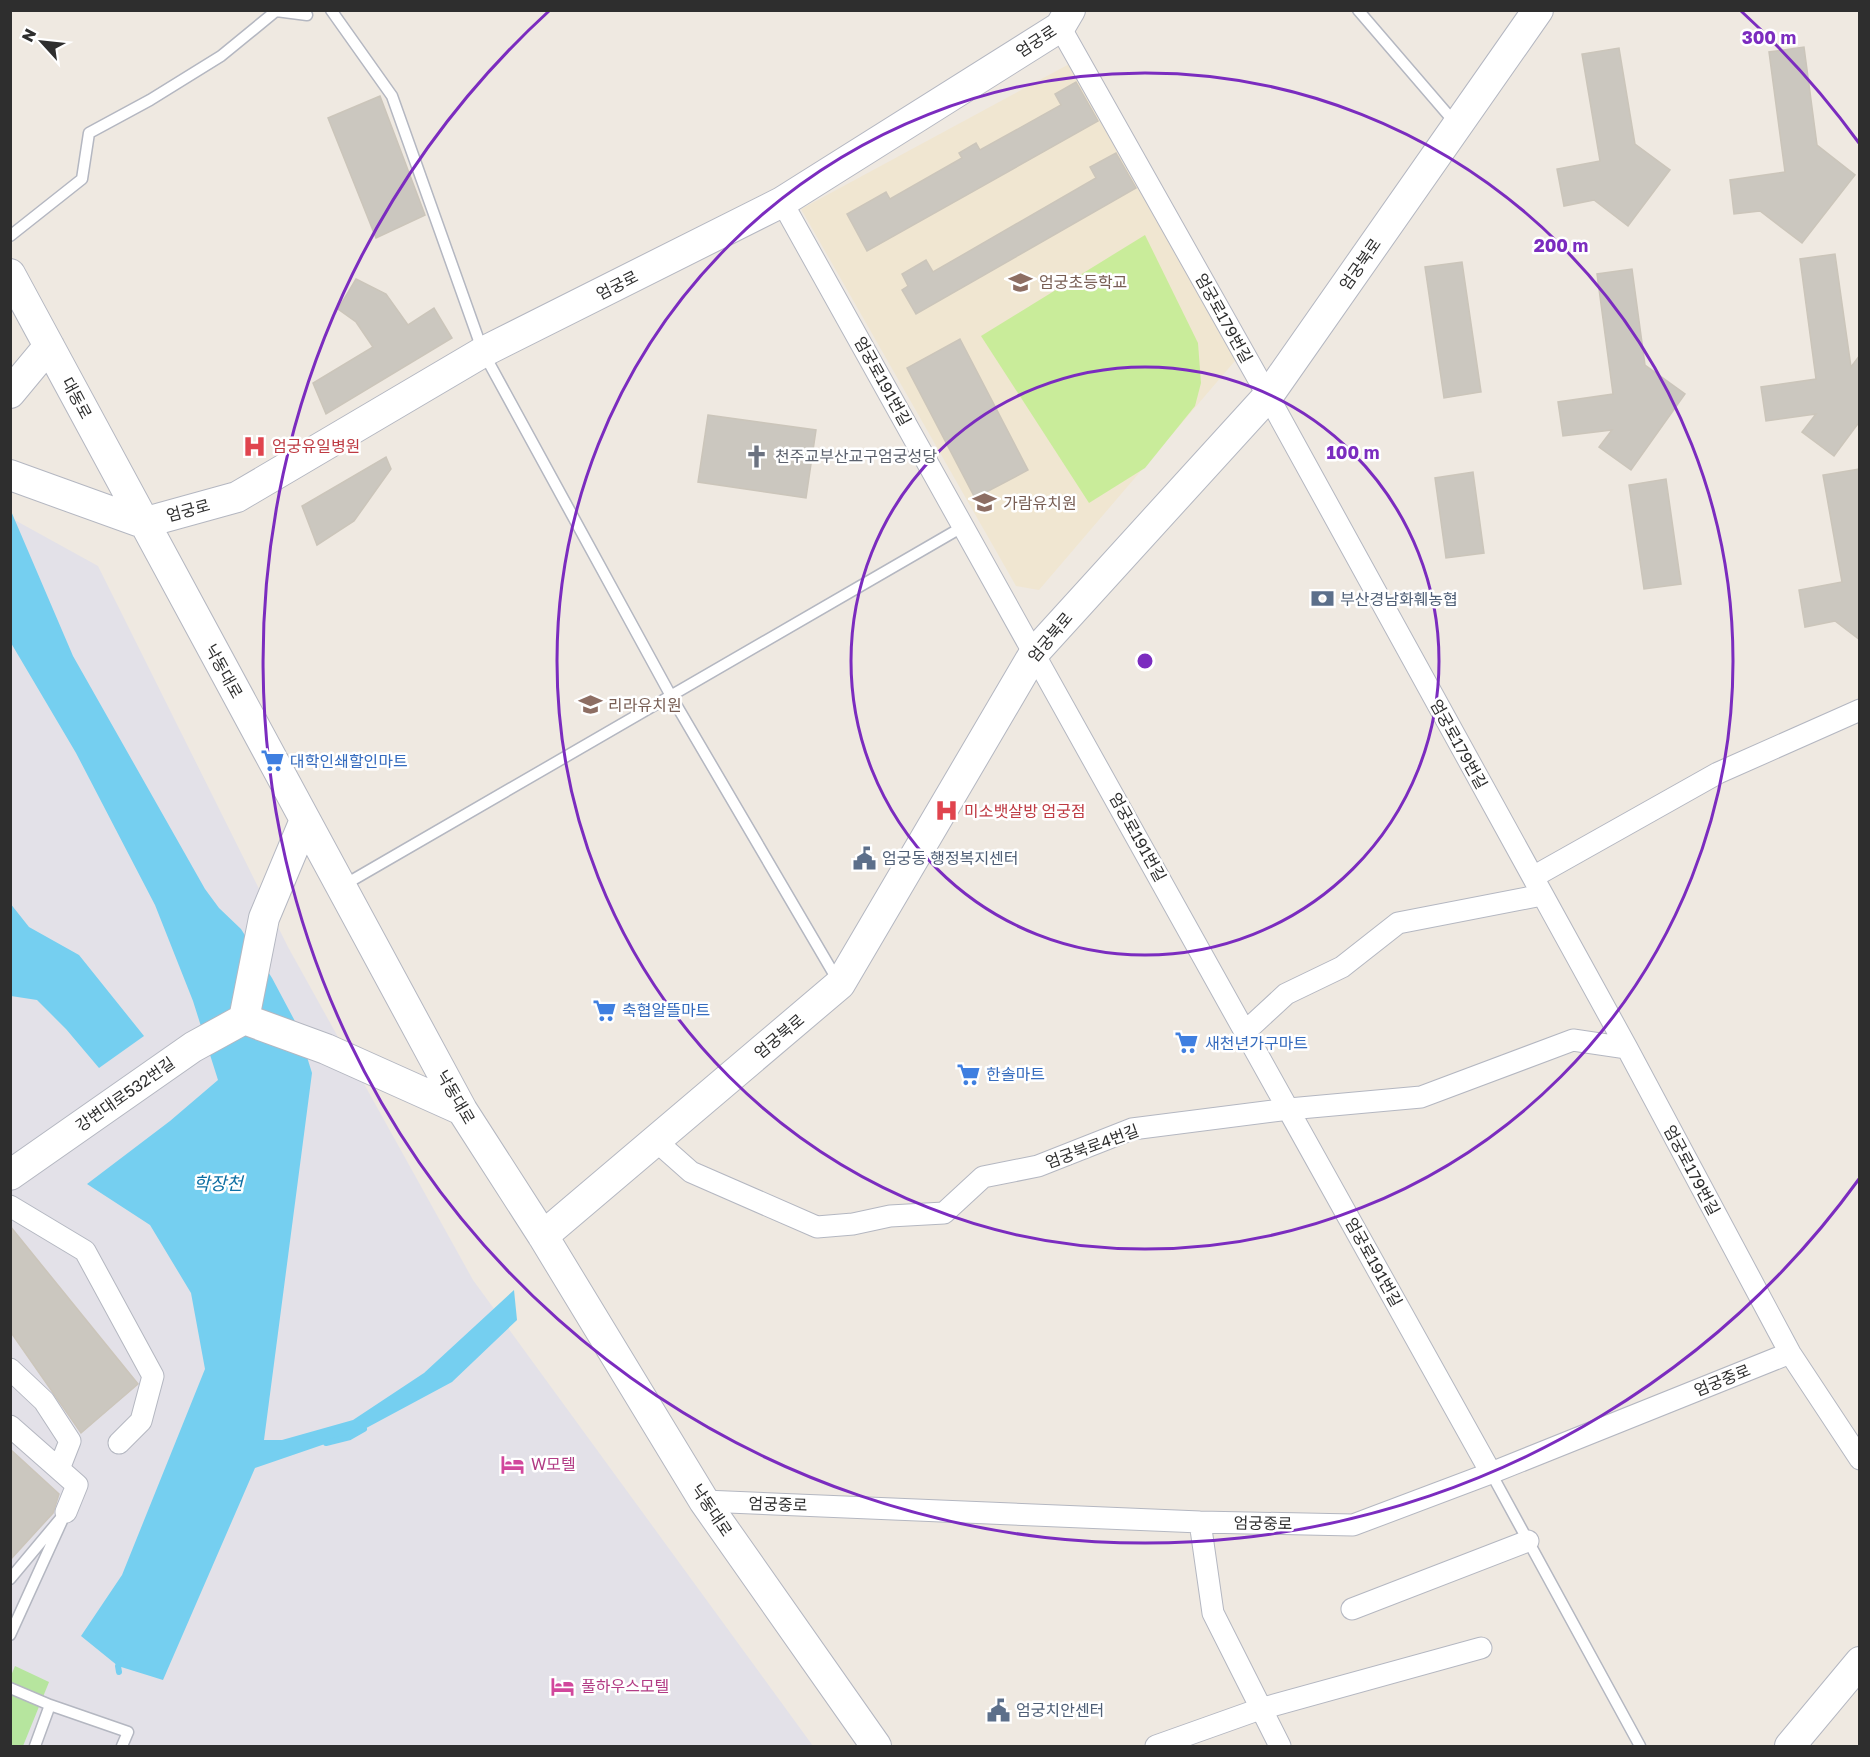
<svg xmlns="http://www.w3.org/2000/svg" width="1870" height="1757" viewBox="0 0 1870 1757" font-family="'Golos Text','Noto Sans KR',sans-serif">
<rect width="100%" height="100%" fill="#efe9e1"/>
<!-- industrial -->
<path fill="#e3e1e8" d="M11 518 98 566 288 947 473 1280 813 1746H11Z"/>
<!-- education -->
<path fill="#f0e6d1" d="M1073 62 1240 355 1039 590 1016 586 801 209Z"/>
<!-- green -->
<path fill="#b6e59e" d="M15 1666 49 1682 23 1746H11L10 1678Z"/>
<!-- pitch -->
<path fill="#c9ec9a" d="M1145 235 1198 343 1201 383 1195 406 1145 468 1089 503 981 336Z"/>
<!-- water -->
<path fill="#75cff0" d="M11 511 73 656 205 889 219 908 241 929 272 978 297 1025 312 1073 264 1440H282L353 1420 424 1373 514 1290 517 1320 452 1382 357 1433 255 1468 163 1680 118 1666 81 1636 122 1575 205 1369 191 1293 150 1225 87 1184 170 1121 218 1080 193 1001 155 905 76 753 11 643Z
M10 903 29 927 79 955 144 1036 99 1068 66 1029 37 1000 11 996Z"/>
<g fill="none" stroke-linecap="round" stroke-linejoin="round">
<!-- stream -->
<path stroke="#75cff0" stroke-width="6" d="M326 1443 350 1437 364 1429
M119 1672 118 1666 121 1658"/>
</g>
<!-- building -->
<path fill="#cbc7bf" stroke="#cbc5ba" stroke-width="1.5" d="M1804 47 1817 145 1855 175 1802 243 1760 211 1734 214 1730 180 1785 172 1769 52Z
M1619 48 1635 144 1670 170 1628 226 1594 200 1564 206 1557 169 1600 161 1582 54Z
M1076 82 1098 121 867 251 847 214 886 192 890 199 962 158 959 153 976 143 980 150 1061 105 1055 94Z
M380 96 425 215 376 238 328 118Z
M1116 153 1136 188 916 314 902 290 908 286 902 274 926 260 933 272 1096 178 1090 167Z
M1835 254 1851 367 1860 355V421L1834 456 1802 432 1816 414 1766 421 1761 387 1816 379 1800 259Z
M1462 262 1481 392 1444 398 1425 267Z
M1632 269 1645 365 1685 394 1631 470 1599 447 1612 430 1563 436 1558 402 1613 394 1597 274Z
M356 279 386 294 408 325 434 308 452 338 326 414 313 383 373 347 356 322 338 309Z
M960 339 1028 470 975 498 907 368Z
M708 415 816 430 806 498 698 482Z
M386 457 391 469 354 521 317 545 302 506Z
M1860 469V640L1835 621 1805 627 1799 590 1842 582 1823 475Z
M1473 472 1484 553 1446 558 1435 478Z
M1666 479 1681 584 1644 589 1629 485Z
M10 1226 138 1384 81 1433 10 1331Z
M10 1449 59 1494 53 1513 10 1560Z"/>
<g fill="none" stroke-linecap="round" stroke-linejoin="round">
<defs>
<path id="lane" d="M331 10 392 96 483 352 671 696 838 981
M1358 10 1456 124
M10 236 82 179 89 133 150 100 221 56 276 11 307 15
M344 885 964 526
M1491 1473 1640 1746
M10 1579 66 1512 10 1635
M10 1688 50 1705 128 1732 122 1746
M35 1746 50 1705"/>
<path id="street" d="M1060 27 1268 396 1627 1048 1790 1353 1860 1459
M782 202 1491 1473
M1533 877 1718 773 1860 710
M1246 1031 1286 994 1342 967 1398 923 1542 895
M656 1141 691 1172 817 1227 853 1224 890 1216 944 1213 983 1177 1038 1166 1132 1129 1289 1109 1421 1097 1573 1040 1627 1048
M10 1206 85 1251 153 1376 141 1421 119 1443
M10 1369 44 1401 70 1441 59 1469
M10 1426 77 1485 66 1512
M704 1501 1200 1522 1353 1525 1491 1473 1790 1353
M1200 1522 1213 1613 1280 1746
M1352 1609 1528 1541
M1156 1746 1260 1709 1481 1648"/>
<path id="secondary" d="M10 274 462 1110 543 1236 704 1501 876 1746
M10 393 49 346
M10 475 143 523
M143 523 237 497 483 352 782 202 1060 27 1070 10
M244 1019 264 918 305 820
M10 1175 193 1047 244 1019 326 1049 462 1110
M543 1236 840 984 1035 652 1268 396 1538 10
M1790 1746 1860 1662"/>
</defs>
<!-- lane casing -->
<use href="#lane" stroke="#b4b7c1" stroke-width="13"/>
<!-- street casing -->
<use href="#street" stroke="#b4b7c1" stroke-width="23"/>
<!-- secondary casing -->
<use href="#secondary" stroke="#b4b7c1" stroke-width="32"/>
<!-- lane -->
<use href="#lane" stroke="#fff" stroke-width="10"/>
<!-- street -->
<use href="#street" stroke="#fff" stroke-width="21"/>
<!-- secondary -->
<use href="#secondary" stroke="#fff" stroke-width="30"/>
</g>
<!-- distance rings -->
<g fill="none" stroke="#7b2cbf" stroke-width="3">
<circle cx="1145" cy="661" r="294"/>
<circle cx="1145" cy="661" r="588"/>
<path d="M1859 1179A882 882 0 1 1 549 11M1741 11A882 882 0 0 1 1859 143"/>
</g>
<!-- icons -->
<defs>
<symbol id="school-bare" viewBox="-9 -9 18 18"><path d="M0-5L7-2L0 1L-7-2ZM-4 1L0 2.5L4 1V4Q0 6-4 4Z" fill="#8d6e63" stroke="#fff" stroke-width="2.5" paint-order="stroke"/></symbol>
<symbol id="hospital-bare" viewBox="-9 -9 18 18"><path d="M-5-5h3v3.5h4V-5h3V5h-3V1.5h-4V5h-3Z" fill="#e0444e" stroke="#fff" stroke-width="2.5" paint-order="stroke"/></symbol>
<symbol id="church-bare" viewBox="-9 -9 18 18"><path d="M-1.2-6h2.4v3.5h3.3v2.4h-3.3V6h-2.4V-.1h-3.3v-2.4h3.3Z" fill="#6b7280" stroke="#fff" stroke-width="2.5" paint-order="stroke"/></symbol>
<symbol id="bank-bare" viewBox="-9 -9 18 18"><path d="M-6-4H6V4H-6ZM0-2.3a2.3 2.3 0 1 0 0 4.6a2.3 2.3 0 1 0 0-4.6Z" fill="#5c6f8a" stroke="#fff" stroke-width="2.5" paint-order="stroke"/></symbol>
<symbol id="supermarket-bare" viewBox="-9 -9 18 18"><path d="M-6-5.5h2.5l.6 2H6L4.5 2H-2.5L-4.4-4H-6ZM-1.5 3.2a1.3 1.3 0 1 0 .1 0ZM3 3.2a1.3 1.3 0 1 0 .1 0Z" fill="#3f7fe0" stroke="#fff" stroke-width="2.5" paint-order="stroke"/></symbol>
<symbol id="civic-bare" viewBox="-9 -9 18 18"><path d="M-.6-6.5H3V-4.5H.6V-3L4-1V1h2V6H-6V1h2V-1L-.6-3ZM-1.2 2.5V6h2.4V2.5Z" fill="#5c6f8a" stroke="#fff" stroke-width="2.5" paint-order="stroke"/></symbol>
<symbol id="hotel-bare" viewBox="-9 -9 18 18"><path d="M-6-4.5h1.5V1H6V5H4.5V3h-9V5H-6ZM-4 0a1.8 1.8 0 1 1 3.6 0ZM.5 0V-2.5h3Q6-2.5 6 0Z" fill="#d1479c" stroke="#fff" stroke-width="2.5" paint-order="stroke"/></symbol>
</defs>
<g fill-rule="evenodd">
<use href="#school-bare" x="1004" y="266" width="33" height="33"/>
<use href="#hospital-bare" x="238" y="430" width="33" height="33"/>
<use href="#church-bare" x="740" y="440" width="33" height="33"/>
<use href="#school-bare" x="968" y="486" width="33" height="33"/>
<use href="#bank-bare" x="1306" y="582" width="33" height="33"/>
<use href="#school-bare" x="574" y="688" width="33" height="33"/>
<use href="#supermarket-bare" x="256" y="744" width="33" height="33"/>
<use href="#hospital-bare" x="930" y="794" width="33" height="33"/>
<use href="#civic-bare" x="848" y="842" width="33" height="33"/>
<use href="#supermarket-bare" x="588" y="994" width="33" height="33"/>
<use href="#supermarket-bare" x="1170" y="1026" width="33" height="33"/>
<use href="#supermarket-bare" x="952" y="1058" width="33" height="33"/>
<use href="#hotel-bare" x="496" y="1448" width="33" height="33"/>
<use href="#hotel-bare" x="546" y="1670" width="33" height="33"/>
<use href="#civic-bare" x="982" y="1694" width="33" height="33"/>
</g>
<g text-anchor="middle" stroke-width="5" stroke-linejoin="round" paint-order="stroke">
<!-- street labels -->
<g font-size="16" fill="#2e2e2e" stroke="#fff">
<text transform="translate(1036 41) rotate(-33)" y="6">엄궁로</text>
<text transform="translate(1360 264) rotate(-55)" y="6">엄궁북로</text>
<text transform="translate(617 285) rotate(-27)" y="6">엄궁로</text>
<text transform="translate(1224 318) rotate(61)" y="6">엄궁로179번길</text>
<text transform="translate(883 381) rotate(61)" y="6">엄궁로191번길</text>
<text transform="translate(77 398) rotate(62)" y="6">대동로</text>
<text transform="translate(188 510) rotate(-15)" y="6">엄궁로</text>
<text transform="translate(1050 637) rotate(-50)" y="6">엄궁북로</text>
<text transform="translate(224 671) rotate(61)" y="6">낙동대로</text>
<text transform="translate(1459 744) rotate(61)" y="6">엄궁로179번길</text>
<text transform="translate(1138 837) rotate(61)" y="6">엄궁로191번길</text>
<text transform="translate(779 1036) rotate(-40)" y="6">엄궁북로</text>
<text transform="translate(125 1094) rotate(-35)" y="6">강변대로532번길</text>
<text transform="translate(456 1097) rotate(60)" y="6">낙동대로</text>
<text transform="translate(1092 1146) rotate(-20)" y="6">엄궁북로4번길</text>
<text transform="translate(1692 1170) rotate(62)" y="6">엄궁로179번길</text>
<text transform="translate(1374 1262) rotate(61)" y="6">엄궁로191번길</text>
<text transform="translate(1722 1380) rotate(-22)" y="6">엄궁중로</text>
<text transform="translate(778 1504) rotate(2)" y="6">엄궁중로</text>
<text transform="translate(712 1510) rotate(56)" y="6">낙동대로</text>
<text transform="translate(1263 1523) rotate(1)" y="6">엄궁중로</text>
</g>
<!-- education labels -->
<g font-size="16" fill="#785e54" stroke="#fff" text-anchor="start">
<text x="1039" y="288">엄궁초등학교</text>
<text x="1003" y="509">가람유치원</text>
<text x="608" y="711">리라유치원</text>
</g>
<!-- health labels -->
<g font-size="16" fill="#be3a42" stroke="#fff" text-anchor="start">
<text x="272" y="452">엄궁유일병원</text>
<text x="964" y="817">미소뱃살방 엄궁점</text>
</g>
<!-- worship labels -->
<g font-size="16" fill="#5b616d" stroke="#fff" text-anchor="start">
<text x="775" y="462">천주교부산교구엄궁성당</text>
</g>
<!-- service labels -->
<g font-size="16" fill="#4e5e75" stroke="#fff" text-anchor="start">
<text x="1340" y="605">부산경남화훼농협</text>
<text x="882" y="864">엄궁동 행정복지센터</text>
<text x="1016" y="1716">엄궁치안센터</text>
</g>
<!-- shop labels -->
<g font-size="16" fill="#366cbe" stroke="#fff" text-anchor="start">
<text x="290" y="767">대학인쇄할인마트</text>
<text x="622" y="1016">축협알뜰마트</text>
<text x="1205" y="1049">새천년가구마트</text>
<text x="986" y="1080">한솔마트</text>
</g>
<!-- hotel labels -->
<g font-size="16" fill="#b23c85" stroke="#fff" text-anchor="start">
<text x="531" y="1470">W모텔</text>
<text x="581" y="1692">풀하우스모텔</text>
</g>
<!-- water labels -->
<g font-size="18" font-style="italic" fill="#0d6fa3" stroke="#fff">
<text x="218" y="1190">학장천</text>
</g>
</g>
<circle cx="1145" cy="661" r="9" fill="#7b2cbf" stroke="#fff" stroke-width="3"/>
<g font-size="18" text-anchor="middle" font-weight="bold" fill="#7b2cbf" stroke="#fff" stroke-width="5" stroke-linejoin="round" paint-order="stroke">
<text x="1769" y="44">300 m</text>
<text x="1561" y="252">200 m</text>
<text x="1353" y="459">100 m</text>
</g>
<!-- border -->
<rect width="1870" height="1757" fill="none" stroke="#2e2e2e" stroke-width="24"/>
<!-- north arrow -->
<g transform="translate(42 42) rotate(297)" stroke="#ffffff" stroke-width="4.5" paint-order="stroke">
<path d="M0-4.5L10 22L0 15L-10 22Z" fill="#2e2e2e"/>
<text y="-9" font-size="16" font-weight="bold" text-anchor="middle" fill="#2e2e2e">N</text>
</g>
</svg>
